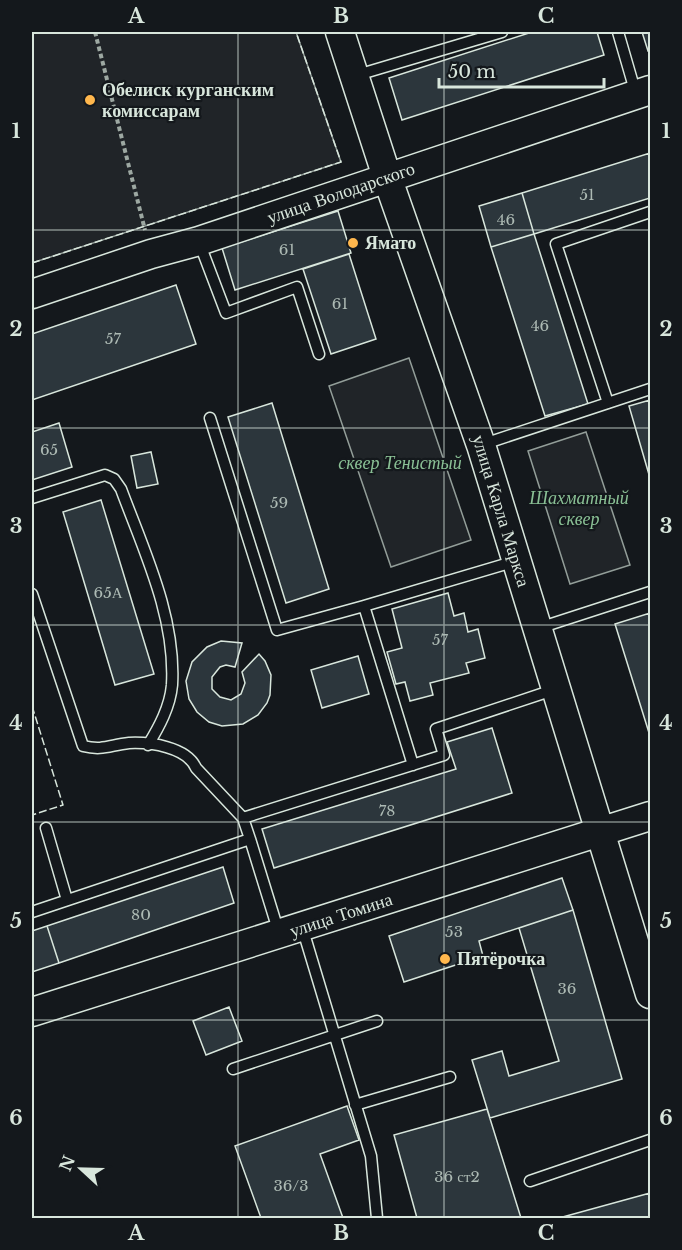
<svg xmlns="http://www.w3.org/2000/svg" width="682" height="1250" viewBox="0 0 682 1250" font-family="'Libre Baskerville',serif">
<rect width="100%" height="100%" fill="#14181c"/>
<!-- green -->
<path fill="#202428" stroke="#939e99" stroke-width="1.5" d="M32 32H296L341 162 32 263Z
M409 358 471 540 391 567 329 386Z
M586 432 630 565 570 584 528 451Z"/>
<!-- building -->
<path fill="#2c363c" stroke="#d8e6dc" stroke-width="1.5" d="M532 32H597L604 55 402 120 389 78Z
M642 32H650V50L648 51Z
M650 153V198L534 234 522 193Z
M522 193 534 234 491 247 479 206Z
M338 211 351 253 235 290 222 248Z
M534 234 588 404 545 416 491 247Z
M349 254 376 339 331 354 303 269Z
M176 285 196 344 32 400V334Z
M650 400V478L629 406Z
M272 403 329 589 286 603 228 417Z
M59 423 72 467 32 480V432Z
M151 452 158 484 137 488 131 456Z
M101 500 154 674 115 685 63 512Z
M448 593 454 616 464 613 468 632 478 629 485 658 466 663 469 673 430 683 433 695 410 701 405 682 396 684 387 652 402 648 392 609Z
M650 613V736L615 624Z
M221 641 242 643 235 667 226 665 220 667 212 677V689L220 697 231 700 241 694 245 683 242 672 259 654 265 661 271 675 270 695 267 703 258 715 243 724 222 726 209 722 197 712 189 699 186 681 192 662 207 647Z
M358 656 369 694 322 708 311 670Z
M492 728 512 793 274 868 262 829 456 769 447 742Z
M223 867 234 903 59 963 47 926Z
M562 878 573 910 479 941 483 956 404 982 389 936Z
M573 910 622 1079 490 1118 472 1060 502 1051 509 1076 559 1061 519 928Z
M47 926 59 963 32 972V931Z
M229 1007 242 1041 206 1055 193 1021Z
M347 1106 359 1140 320 1154 343 1218H261L235 1146Z
M487 1109 521 1218H417L394 1135Z
M650 1193V1218H559Z"/>
<g fill="none" stroke-linecap="round" stroke-linejoin="round">
<defs>
<path id="lane" d="M618 32 636 94
M354 76 502 32
M199 242 226 313 297 287 319 354
M608 403 556 244 650 212
M210 418 277 630 364 606
M481 445 650 389
M32 498 105 475 114 479 121 489C144 551 176 617 172 685 170 707 159 727 148 745
M32 594 83 746C103 751 110 745 129 743 150 742 187 747 196 768L243 818 250 839 32 912
M539 628 650 592
M413 765 364 606 516 561
M243 818 444 755 436 729 556 689
M46 828 67 900
M250 839 279 933
M302 927 371 1156 377 1218
M233 1069 377 1021
M355 1105 450 1077
M530 1181 650 1140"/>
<path id="secondary" d="M340 32 387 177 481 445 650 994
M32 294 151 254 199 241 650 90
M32 1012 650 816"/>
</defs>
<!-- lane casing -->
<use href="#lane" stroke="#d8e6dc" stroke-width="13"/>
<!-- secondary casing -->
<use href="#secondary" stroke="#d8e6dc" stroke-width="31"/>
<!-- path -->
<path stroke="#9da8a2" stroke-width="4" stroke-dasharray="4.5 3" stroke-linecap="butt" d="M95 32 145 230"/>
<!-- lane -->
<use href="#lane" stroke="#14181c" stroke-width="10"/>
<!-- secondary -->
<use href="#secondary" stroke="#14181c" stroke-width="28"/>
<!-- fence -->
<path stroke="#d8e6dc" stroke-width="1.5" stroke-dasharray="8 3" stroke-linecap="butt" d="M32 263 341 162 296 32
M32 706 63 805 32 815"/>
</g>
<!-- grid -->
<path fill="none" stroke="#d8e6dc" stroke-width="1.5" stroke-opacity="0.55" d="M238 32V1218M444 32V1218M32 230H650M32 428H650M32 625H650M32 822H650M32 1020H650"/>
<!-- markers -->
<g fill="#ffb74d" stroke="#14181c" stroke-width="2">
<circle cx="90" cy="100" r="6"/>
<circle cx="353" cy="243" r="6"/>
<circle cx="445" cy="959" r="6"/>
</g>
<g text-anchor="middle" stroke-width="4.5" stroke-linejoin="round" paint-order="stroke">
<!-- number labels -->
<g font-size="15" fill="#adbab4">
<text x="587" y="200">51</text>
<text x="506" y="225">46</text>
<text x="287" y="255">61</text>
<text x="340" y="309">61</text>
<text x="540" y="331">46</text>
<text x="113" y="344">57</text>
<text x="49" y="455">65</text>
<text x="279" y="508">59</text>
<text x="108" y="598">65А</text>
<text x="440" y="645">57</text>
<text x="387" y="816">78</text>
<text x="141" y="920">80</text>
<text x="454" y="937">53</text>
<text x="567" y="994">36</text>
<text x="457" y="1182">36 ст2</text>
<text x="291" y="1191">36/3</text>
</g>
<!-- poi labels -->
<g font-size="18" font-weight="bold" fill="#d8e6dc" stroke="#14181c" text-anchor="start">
<text x="102" y="96">Обелиск курганским<tspan x="102" dy="21">комиссарам</tspan></text>
<text x="365" y="249">Ямато</text>
<text x="457" y="965">Пятёрочка</text>
</g>
<!-- street labels -->
<g font-size="18" fill="#d8e6dc" stroke="#14181c">
<text transform="translate(341 193) rotate(-19)" y="6">улица Володарского</text>
<text transform="translate(501 511) rotate(73)" y="6">улица Карла Маркса</text>
<text transform="translate(341 915) rotate(-18)" y="6">улица Томина</text>
</g>
<!-- park labels -->
<g font-size="18" font-style="italic" fill="#8ac095" stroke="#14181c">
<text x="400" y="469">сквер Тенистый</text>
<text x="579" y="504">Шахматный<tspan x="579" dy="21">сквер</tspan></text>
</g>
</g>
<!-- border -->
<rect width="682" height="1250" fill="none" stroke="#14181c" stroke-width="66"/>
<!-- north arrow -->
<g transform="translate(81 1169) rotate(292)" stroke="#14181c" stroke-width="4.5" paint-order="stroke">
<path d="M0-4.5L10 22L0 15L-10 22Z" fill="#d8e6dc"/>
<text y="-9" font-size="16" font-weight="bold" text-anchor="middle" fill="#d8e6dc">N</text>
</g>
<!-- scale -->
<path d="M439 78v9h165v-9" fill="none" stroke="#d8e6dc" stroke-width="3"/>
<text x="448" y="78" font-size="18" fill="#d8e6dc" stroke="#14181c" stroke-width="4.5" paint-order="stroke">50 m</text>
<rect x="33" y="33" width="616" height="1184" fill="none" stroke="#d8e6dc" stroke-width="2"/>
<g font-size="20" text-anchor="middle" font-weight="bold" fill="#d8e6dc">
<text x="136" y="23">A</text>
<text x="341" y="23">B</text>
<text x="546" y="23">C</text>
<text x="16" y="138">1</text>
<text x="666" y="138">1</text>
<text x="16" y="336">2</text>
<text x="666" y="336">2</text>
<text x="16" y="533">3</text>
<text x="666" y="533">3</text>
<text x="16" y="730">4</text>
<text x="666" y="730">4</text>
<text x="16" y="928">5</text>
<text x="666" y="928">5</text>
<text x="16" y="1125">6</text>
<text x="666" y="1125">6</text>
<text x="136" y="1240">A</text>
<text x="341" y="1240">B</text>
<text x="546" y="1240">C</text>
</g>
</svg>
